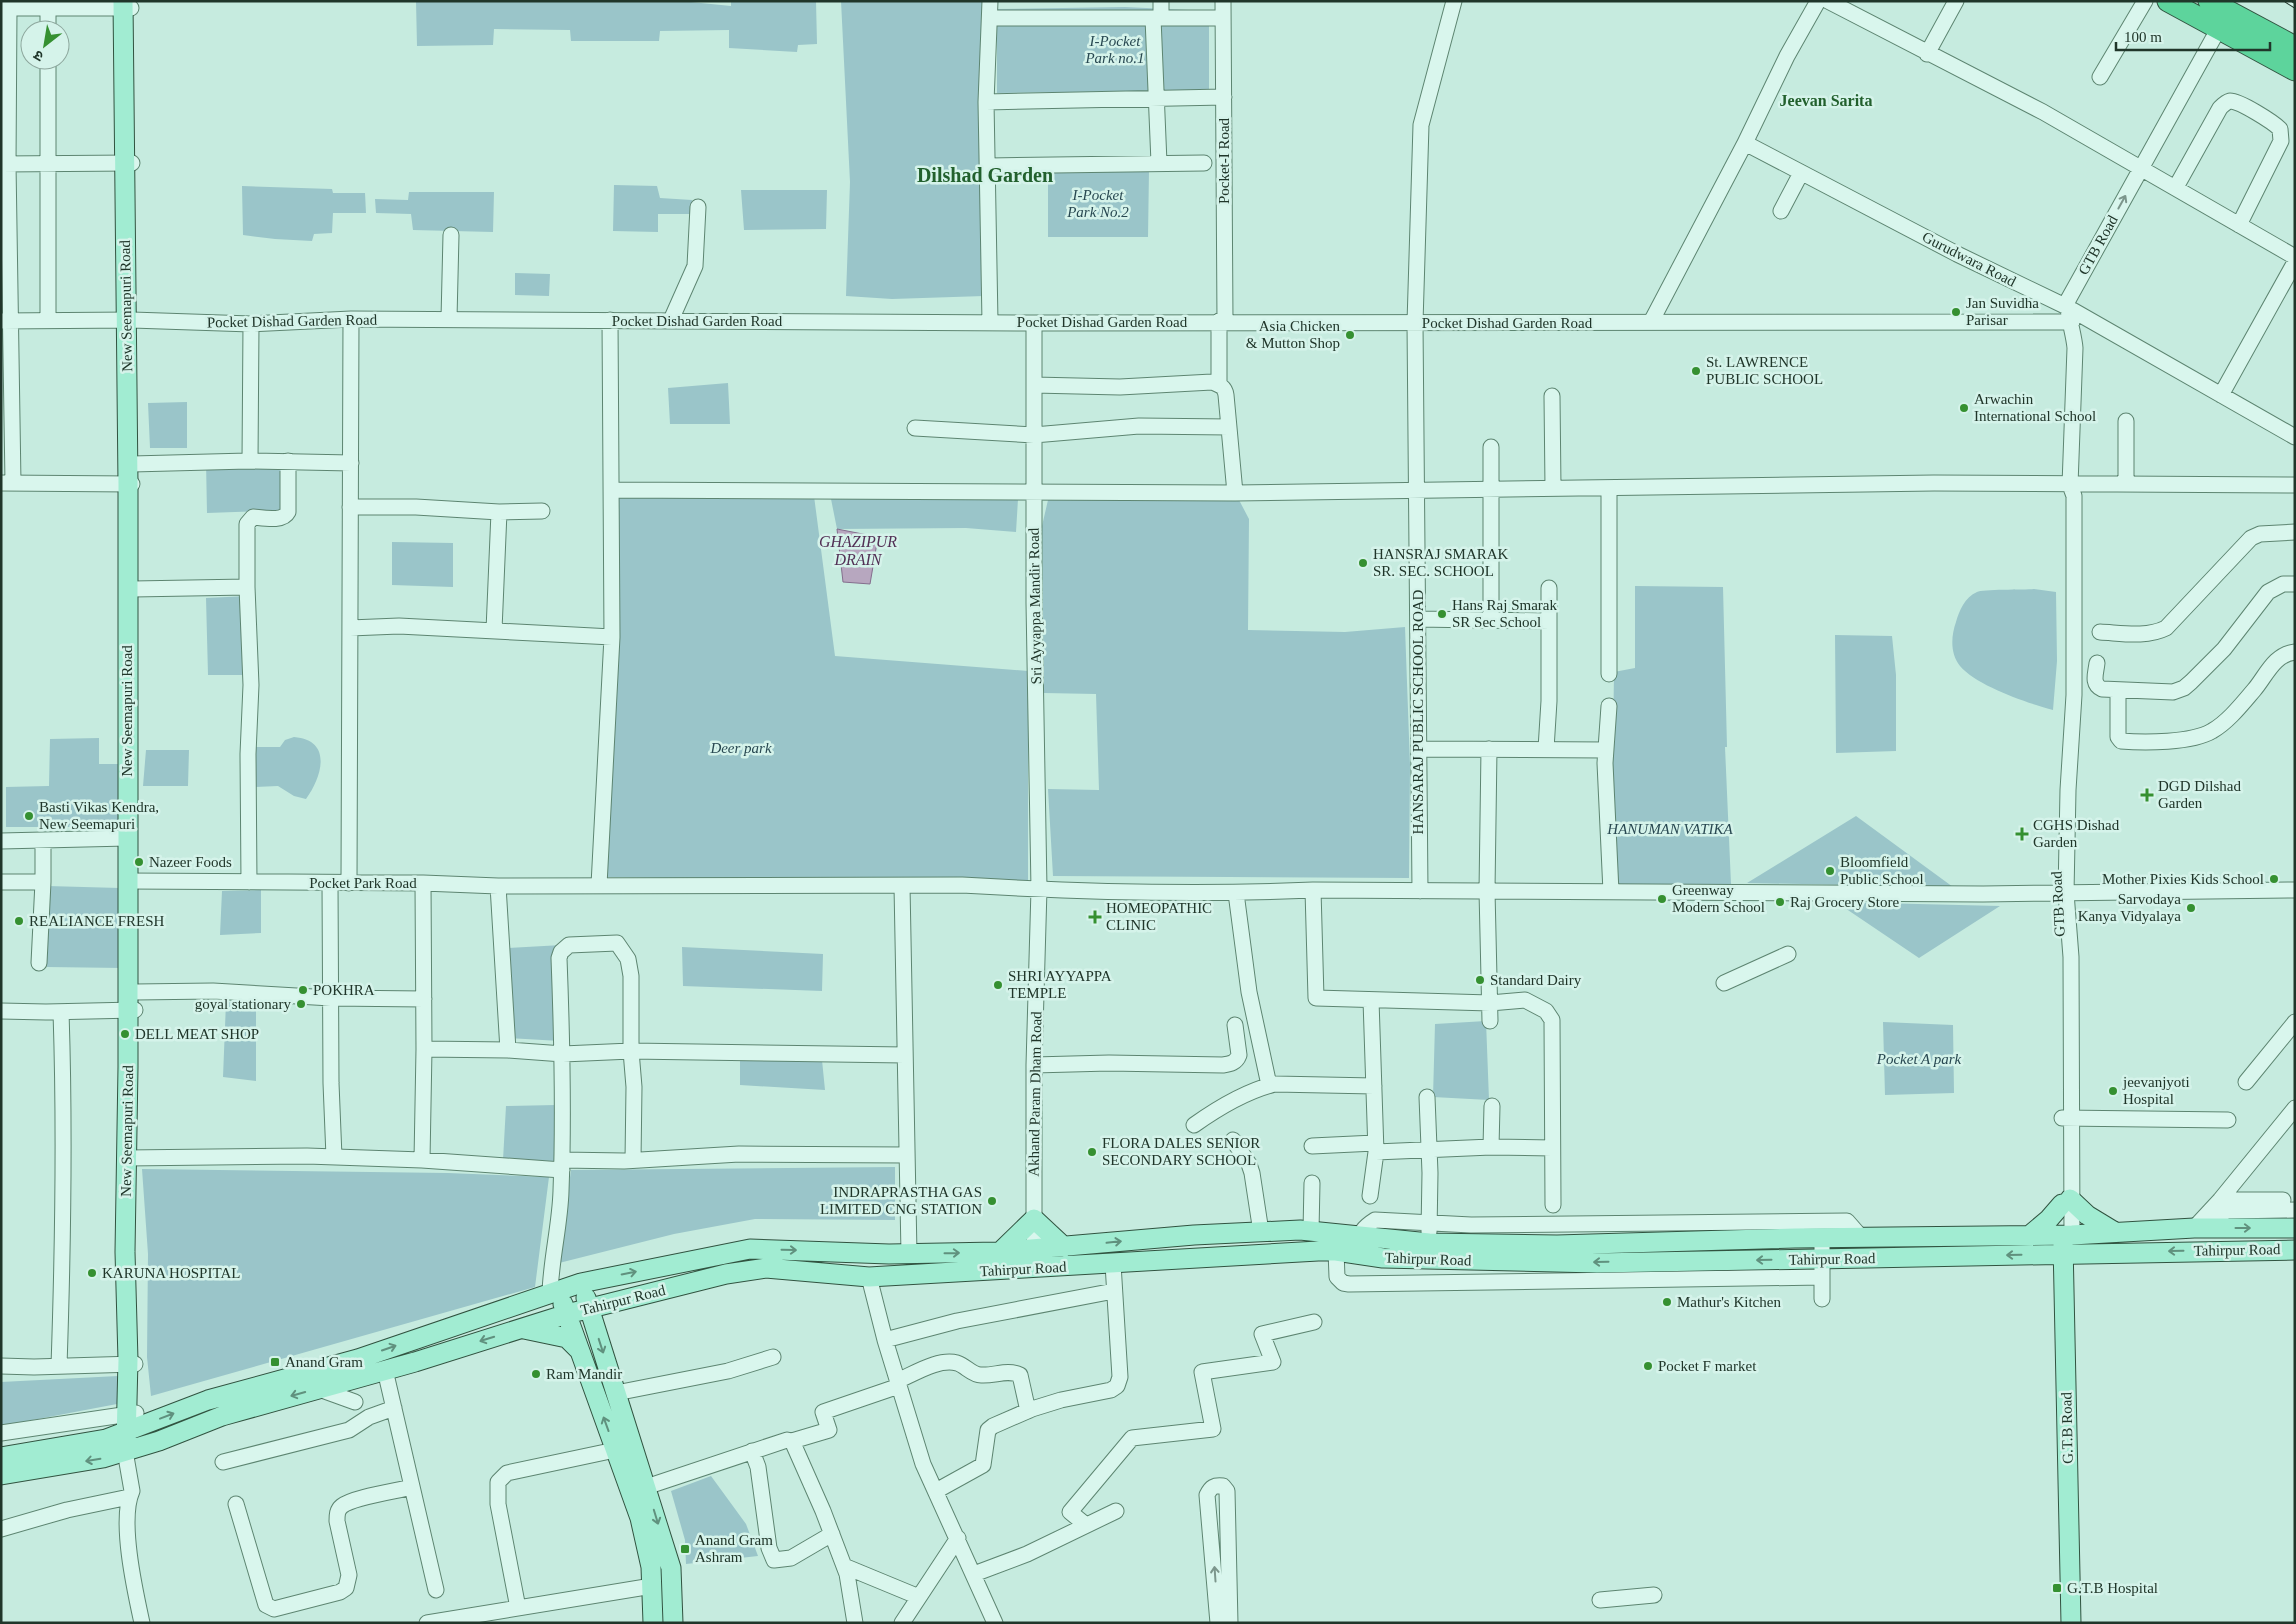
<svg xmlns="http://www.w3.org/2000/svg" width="2296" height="1624" viewBox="0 0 2296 1624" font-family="'Times New Roman','Noto Sans Devanagari',serif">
<rect width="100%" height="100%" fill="#c6ebdf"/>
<!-- green -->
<path fill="#9ac5c9" d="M416 1H681L731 6V1H816L817 44 798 45 797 52 729 48V30L660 31 659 41H571L570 30 494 29 493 45 417 46Z
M841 1H983L984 296 892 299 846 296 850 182Z
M1125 7 1209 11V90L997 93V9Z
M1048 170H1149L1148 237H1048Z
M614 185 657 186 660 198 692 200 691 214H658V232L613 231Z
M242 186 332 189 333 193H365L366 213H333L332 233 314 234 312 241 275 239 243 235Z
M741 190H827L826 229 744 230Z
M409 192H494L493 232 413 230 411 214 376 213 375 199 408 200Z
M515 273 550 274 549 296 515 295Z
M728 383 730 424H670L668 388Z
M187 402V448H150L148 403Z
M283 460 291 510 207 513 206 461Z
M618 485 814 496 835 656 1028 671V884L607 877Z
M829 489 1018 499 1016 532 966 528 837 529Z
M1048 500H1239L1249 519 1248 630 1345 632 1405 627 1410 765 1409 878 1053 876 1048 789 1099 790 1096 694 1044 693 1042 526Z
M392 542 453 543V587L392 585Z
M1635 586 1723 587 1727 747H1725L1731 884 1611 892 1614 672 1635 668Z
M2034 589 2056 592 2057 661 2053 710C2027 703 1977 686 1960 666 1950 654 1951 636 1956 622 1959 611 1965 597 1977 592 1982 589 2024 590 2034 589Z
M248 596 249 675H208L206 598Z
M1835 635 1892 636 1896 675V751L1836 753Z
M294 737C333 740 322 777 306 799L294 796 278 786 255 787 254 747H280L285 740Z
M99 738V764H119L120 827H6V787L49 786 50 739Z
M146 750H189L188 786H143Z
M1856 816 1953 887 1747 883Z
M47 886 120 888 123 968 47 967Z
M261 890V933L220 935 222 891Z
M1836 902 2000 906 1919 958Z
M562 945 560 1041 506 1038 508 948Z
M682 947 823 954 822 991 683 986Z
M226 1002 256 1004V1081L223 1077Z
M1486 1021 1489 1100 1433 1097 1435 1024Z
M1883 1022 1953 1025 1954 1093 1885 1095Z
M740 1060H822L825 1090 740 1085Z
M556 1105 554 1161 503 1160 506 1106Z
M895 1167V1220L755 1219 674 1234 559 1263 571 1170Z
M142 1169 448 1173 549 1177 535 1287 151 1396 147 1357 148 1254Z
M118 1376 117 1404 1 1426V1382Z
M711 1476 746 1524 758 1556 686 1564 685 1540 671 1491Z"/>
<!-- water -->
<path fill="#b7a7bf" stroke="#846e8d" d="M837 529 878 537 870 584 843 582Z"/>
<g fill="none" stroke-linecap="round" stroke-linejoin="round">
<defs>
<path id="minor" d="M48 1V30
M990 1 986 102 990 322
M1161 1V18
M1223 1 1225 322
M1828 1 2043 112 2295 257
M1 8H131
M9 9 8 164 13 483
M990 18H1223
M1153 18 1159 163
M1927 54 1956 1
M48 60V321
M2100 77 2145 1
M986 102 1224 97
M1745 143 1957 254 2067 307 2295 437
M1 164 132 163
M989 166 1204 163
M2176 187 2220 108C2223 105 2226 102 2230 101 2240 101 2273 122 2280 129L2281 141 2239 225
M1781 211 1801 173
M449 319 451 235
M671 320 695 266 698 207
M1 321 132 320 251 324 351 319 1034 323 2072 322
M1651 322 1745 143 1787 56 1818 1
M1034 323V603L1039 889 1034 1065V1259
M1034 385 1120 387 1212 382C1220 385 1225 387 1226 395L1235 493
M1219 385V321
M2221 395 2295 262
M1552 396 1553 488
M915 428 1034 435 1139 426 1229 427
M1491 447V620
M250 461 251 324
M132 464 248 461 351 463
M1 483 132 484
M2126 483V421
M611 490 1235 493 1934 483 2295 485
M350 507H416L499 512
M247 587 251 685 248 754 249 882
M133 589 247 587V524L253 517C264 518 283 522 288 512V461
M1418 619 1549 621
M350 628 399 626 612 637
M494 630 499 512 542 511
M2100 632C2121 633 2146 638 2166 628L2251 538 2260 534 2295 532
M2097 663C2096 673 2091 684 2102 689L2173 692 2184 688 2191 682 2224 649 2268 592 2283 584H2295
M1609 674V489
M2118 690V737L2121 741C2144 743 2192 743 2212 731 2228 722 2242 704 2254 690 2266 676 2274 654 2295 652
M1609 706 1605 763 1611 892
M1419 749 1606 750
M1489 749 1487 891 1490 1021
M1546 749 1549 701V588
M1 841 127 838
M127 881 423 883 498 886 962 885C1079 892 1196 895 1313 890L1983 894 2295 890
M1 882H43
M330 883 331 1083 334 1157
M349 883 351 319
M599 885 612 637 610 320
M498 886 508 1050
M902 886 909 1254
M1313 890 1316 998 1490 1003 1525 1000 1546 1011 1552 1020 1553 1205
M1420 891 1415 323 1421 125 1454 1
M1236 893 1249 992 1269 1085
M39 963 43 882V840
M1724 983 1788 954
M135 992 213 991 331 998 424 999
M1 1011 46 1012 135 1010
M424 1049 508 1050 563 1054 631 1051 905 1055
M1034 1065 1109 1063 1223 1065C1230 1064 1236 1063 1239 1055L1235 1025
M2246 1082 2295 1022
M1427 1097 1430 1173 1429 1232
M2062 1118 2228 1120
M1194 1125C1218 1108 1246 1091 1275 1084L1374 1086
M1233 1140 1249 1164 1252 1173 1261 1232
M1312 1146 1375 1143
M1491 1147 1492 1106
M1376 1152 1491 1147 1552 1148
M126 1158 307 1156 422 1160 562 1170
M422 1160 424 1049 423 883
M562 1160 624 1161 739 1154 907 1155
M1370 1196 1376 1152 1371 1000
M2220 1200H2283
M2194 1228 2220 1200 2295 1108
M2213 1228 2216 1220 2226 1211 2295 1210
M1311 1231 1312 1183
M2072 1235 2071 957 2066 893 2068 790 2074 695V496L2070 485 2075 348C2074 334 2066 311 2068 300L2219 28
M1360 1246C1359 1232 1364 1227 1375 1220L1471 1225 1847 1221 1861 1237
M1336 1251 1337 1277 1343 1283 1349 1284 1822 1277
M869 1277 885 1340 923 1464 995 1623
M550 1293C551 1259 560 1225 561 1191 564 1113 562 1036 559 958L561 952 569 945 617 943 628 959 631 976V1051L634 1087 633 1160
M1822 1299V1237
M885 1340 957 1321 1114 1291
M1 1366 34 1367 135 1364
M59 1366C63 1248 65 1130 61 1012
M385 1370 436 1590
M897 1381C914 1374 938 1358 957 1363 966 1366 972 1375 981 1375 995 1376 1007 1369 1020 1375L1028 1411
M319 1389 355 1402
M616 1393 728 1371 773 1357
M1 1433 136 1413
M792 1441 829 1430 823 1412 899 1386
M125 1451 132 1491C119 1520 135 1591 142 1623
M752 1451 758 1467 769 1548 774 1560 791 1558 832 1534
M223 1462 349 1430 369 1417 394 1408
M646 1487 787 1440 792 1441 823 1511 847 1574 855 1623
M936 1491 983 1465 988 1430 993 1426 1032 1409 1061 1400 1111 1390 1117 1386 1120 1377 1113 1264
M236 1504 266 1605 274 1609 340 1592 346 1588 349 1575 337 1521C337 1515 337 1510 342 1506 353 1497 397 1491 412 1487
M1086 1525 1070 1512 1132 1438 1213 1429 1202 1372 1273 1362 1262 1334 1314 1322
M1 1529 67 1510 129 1497
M844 1566 919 1597
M974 1574 1027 1554 1116 1511
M1600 1600 1654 1595
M518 1608 498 1504V1482L507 1473 615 1450
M427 1623 652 1586
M902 1623 958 1538
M1218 1623 1207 1495C1211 1487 1214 1485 1223 1486L1227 1491 1230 1623"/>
<path id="major" d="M123 1 128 484V1067L125 1252 128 1360 126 1442
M2070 1199 2087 1215 2115 1232
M2030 1235 2049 1219 2062 1204
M2063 1243 2071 1623
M1000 1252 1034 1219 1064 1247
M586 1298 671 1568 673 1623
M563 1304 640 1518 651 1567 653 1623
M524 1329 567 1338 578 1349
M1 1457 106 1439 208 1400 358 1359 581 1283 750 1249 889 1254 997 1252 1194 1235 1300 1230 1429 1243 1557 1245 1795 1238 2072 1235 2194 1228H2295
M1 1475 103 1458 159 1441 222 1416 415 1362 567 1314 726 1274 766 1268 869 1277 1318 1251H1336L1383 1258 1597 1263 2295 1250"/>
<path id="highway" d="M2168 1 2295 70
M2209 1 2295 47"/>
</defs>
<!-- minor casing -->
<use href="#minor" stroke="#5d8571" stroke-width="17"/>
<!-- major casing -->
<use href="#major" stroke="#315340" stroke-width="21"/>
<!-- highway casing -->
<use href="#highway" stroke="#315340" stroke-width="23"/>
<!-- minor -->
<use href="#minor" stroke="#d9f6ed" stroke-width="15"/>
<!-- major -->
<use href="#major" stroke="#a1ecd2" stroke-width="19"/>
<!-- highway -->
<use href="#highway" stroke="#5dd49c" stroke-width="21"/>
<defs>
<path id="rail" d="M2287 1 2295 6"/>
</defs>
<!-- rail casing -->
<use href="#rail" stroke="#20362a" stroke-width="5"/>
<!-- rail -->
<use href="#rail" stroke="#d5f3ea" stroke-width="3" stroke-dasharray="9" stroke-linecap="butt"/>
</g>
<!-- one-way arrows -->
<defs><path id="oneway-shaft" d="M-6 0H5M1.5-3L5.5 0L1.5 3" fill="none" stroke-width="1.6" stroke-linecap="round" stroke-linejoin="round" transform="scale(1.25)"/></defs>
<g stroke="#7c968c">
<use href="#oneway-shaft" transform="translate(2122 202) rotate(-61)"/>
<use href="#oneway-shaft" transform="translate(1215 1574) rotate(-94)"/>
</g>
<g stroke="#60917e">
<use href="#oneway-shaft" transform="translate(2243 1228)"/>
<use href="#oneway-shaft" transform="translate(1114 1242) rotate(-6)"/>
<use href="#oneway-shaft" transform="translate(789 1250) rotate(1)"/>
<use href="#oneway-shaft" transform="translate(2176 1251) rotate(179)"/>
<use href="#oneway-shaft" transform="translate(952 1253) rotate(-1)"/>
<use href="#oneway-shaft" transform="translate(2014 1255) rotate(179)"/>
<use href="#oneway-shaft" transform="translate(1764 1260) rotate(179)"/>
<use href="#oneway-shaft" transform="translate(1601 1262) rotate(179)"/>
<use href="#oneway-shaft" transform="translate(629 1273) rotate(-11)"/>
<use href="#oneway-shaft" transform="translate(487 1339) rotate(163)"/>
<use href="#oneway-shaft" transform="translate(601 1346) rotate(72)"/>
<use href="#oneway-shaft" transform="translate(389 1348) rotate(-19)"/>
<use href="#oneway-shaft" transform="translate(298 1394) rotate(164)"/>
<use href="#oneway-shaft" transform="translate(167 1416) rotate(-21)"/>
<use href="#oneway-shaft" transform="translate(606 1424) rotate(-110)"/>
<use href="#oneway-shaft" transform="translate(93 1460) rotate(171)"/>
<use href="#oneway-shaft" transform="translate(656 1517) rotate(73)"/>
</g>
<!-- markers -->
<g fill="#359031" stroke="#d5f3ea" stroke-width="2">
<circle cx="1956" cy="312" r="5"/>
<circle cx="1350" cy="335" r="5"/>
<circle cx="1696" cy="371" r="5"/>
<circle cx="1964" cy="408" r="5"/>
<circle cx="1363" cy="563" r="5"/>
<circle cx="1442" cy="614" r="5"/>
<path d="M2144.5 787.5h5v5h5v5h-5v5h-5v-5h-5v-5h5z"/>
<circle cx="29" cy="816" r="5"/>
<path d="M2019.5 826.5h5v5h5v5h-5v5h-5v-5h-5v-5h5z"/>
<circle cx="139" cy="862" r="5"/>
<circle cx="1830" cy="871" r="5"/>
<circle cx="2274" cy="879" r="5"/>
<circle cx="1662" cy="899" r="5"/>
<circle cx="1780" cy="902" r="5"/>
<circle cx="2191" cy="908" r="5"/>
<path d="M1092.5 909.5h5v5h5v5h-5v5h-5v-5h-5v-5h5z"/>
<circle cx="19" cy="921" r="5"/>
<circle cx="1480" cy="980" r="5"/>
<circle cx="998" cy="985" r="5"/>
<circle cx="303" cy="990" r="5"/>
<circle cx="301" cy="1004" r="5"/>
<circle cx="125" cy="1034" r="5"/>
<circle cx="2113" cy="1091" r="5"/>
<circle cx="1092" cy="1152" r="5"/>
<circle cx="992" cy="1201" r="5"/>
<circle cx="92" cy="1273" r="5"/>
<circle cx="1667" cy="1302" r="5"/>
<rect x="270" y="1357" width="10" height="10" rx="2.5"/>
<circle cx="1648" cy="1366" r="5"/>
<circle cx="536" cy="1374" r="5"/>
<rect x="680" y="1544" width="10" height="10" rx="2.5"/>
<rect x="2052" y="1583" width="10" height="10" rx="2.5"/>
</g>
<g text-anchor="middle" stroke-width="5" stroke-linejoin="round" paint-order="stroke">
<!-- park labels -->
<g font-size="15" font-style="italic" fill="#284851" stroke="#d5f3ea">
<text x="1115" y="46">I-Pocket<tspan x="1115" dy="17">Park no.1</tspan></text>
<text x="1098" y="200">I-Pocket<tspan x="1098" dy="17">Park No.2</tspan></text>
<text x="741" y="753">Deer park</text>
<text x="1670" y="834">HANUMAN VATIKA</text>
<text x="1919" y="1064">Pocket A park</text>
</g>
<!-- street labels -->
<g font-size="15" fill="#20362a" stroke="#d5f3ea">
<text transform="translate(1224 161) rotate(-90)" y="5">Pocket-I Road</text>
<text transform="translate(2098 245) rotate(-61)" y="5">GTB Road</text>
<text transform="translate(1969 259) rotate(27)" y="5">Gurudwara Road</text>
<text transform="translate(126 306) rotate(-91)" y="5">New Seemapuri Road</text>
<text transform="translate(292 321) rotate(-1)" y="5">Pocket Dishad Garden Road</text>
<text x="697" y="326">Pocket Dishad Garden Road</text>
<text x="1102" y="327">Pocket Dishad Garden Road</text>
<text x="1507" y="328">Pocket Dishad Garden Road</text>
<text transform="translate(1035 606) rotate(-91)" y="5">Sri Ayyappa Mandir Road</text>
<text transform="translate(127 711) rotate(-90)" y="5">New Seemapuri Road</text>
<text transform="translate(1418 712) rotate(-90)" y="5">HANSARAJ PUBLIC SCHOOL ROAD</text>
<text x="363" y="888">Pocket Park Road</text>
<text transform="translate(2058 904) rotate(-93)" y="5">GTB Road</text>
<text transform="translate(1035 1094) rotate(-89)" y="5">Akhand Param Dham Road</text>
<text transform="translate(127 1131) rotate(-89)" y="5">New Seemapuri Road</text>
<text transform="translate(2237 1250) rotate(-1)" y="5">Tahirpur Road</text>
<text transform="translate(1428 1259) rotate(2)" y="5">Tahirpur Road</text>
<text transform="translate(1832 1259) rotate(-1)" y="5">Tahirpur Road</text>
<text transform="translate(1023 1269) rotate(-3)" y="5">Tahirpur Road</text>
<text transform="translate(623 1300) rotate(-14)" y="5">Tahirpur Road</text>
<text transform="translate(2067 1428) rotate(-91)" y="5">G.T.B Road</text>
</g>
<!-- poi labels -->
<g font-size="15" fill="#20362a" stroke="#d5f3ea" text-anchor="start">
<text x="1966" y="308">Jan Suvidha<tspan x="1966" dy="17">Parisar</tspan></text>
<text x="1340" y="331" text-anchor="end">Asia Chicken<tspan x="1340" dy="17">&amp; Mutton Shop</tspan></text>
<text x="1706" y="367">St. LAWRENCE<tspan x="1706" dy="17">PUBLIC SCHOOL</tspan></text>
<text x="1974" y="404">Arwachin<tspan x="1974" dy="17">International School</tspan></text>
<text x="1373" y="559">HANSRAJ SMARAK<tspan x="1373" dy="17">SR. SEC. SCHOOL</tspan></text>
<text x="1452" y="610">Hans Raj Smarak<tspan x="1452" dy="17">SR Sec School</tspan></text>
<text x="2158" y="791">DGD Dilshad<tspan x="2158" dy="17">Garden</tspan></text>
<text x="39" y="812">Basti Vikas Kendra,<tspan x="39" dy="17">New Seemapuri</tspan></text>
<text x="2033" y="830">CGHS Dishad<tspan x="2033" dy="17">Garden</tspan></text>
<text x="149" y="867">Nazeer Foods</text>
<text x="1840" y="867">Bloomfield<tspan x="1840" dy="17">Public School</tspan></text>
<text x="2264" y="884" text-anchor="end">Mother Pixies Kids School</text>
<text x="1672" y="895">Greenway<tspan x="1672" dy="17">Modern School</tspan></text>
<text x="2181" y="904" text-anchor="end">Sarvodaya<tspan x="2181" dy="17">Kanya Vidyalaya</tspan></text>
<text x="1790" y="907">Raj Grocery Store</text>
<text x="1106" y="913">HOMEOPATHIC<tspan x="1106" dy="17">CLINIC</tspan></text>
<text x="29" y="926">REALIANCE FRESH</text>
<text x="1008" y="981">SHRI AYYAPPA<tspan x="1008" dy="17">TEMPLE</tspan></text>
<text x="1490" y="985">Standard Dairy</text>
<text x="313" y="995">POKHRA</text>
<text x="291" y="1009" text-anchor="end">goyal stationary</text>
<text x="135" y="1039">DELL MEAT SHOP</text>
<text x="2123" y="1087">jeevanjyoti<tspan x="2123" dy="17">Hospital</tspan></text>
<text x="1102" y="1148">FLORA DALES SENIOR<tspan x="1102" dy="17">SECONDARY SCHOOL</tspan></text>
<text x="982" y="1197" text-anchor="end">INDRAPRASTHA GAS<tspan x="982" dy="17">LIMITED CNG STATION</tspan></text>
<text x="102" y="1278">KARUNA HOSPITAL</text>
<text x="1677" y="1307">Mathur's Kitchen</text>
<text x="285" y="1367">Anand Gram</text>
<text x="1658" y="1371">Pocket F market</text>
<text x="546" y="1379">Ram Mandir</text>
<text x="695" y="1545">Anand Gram<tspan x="695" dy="17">Ashram</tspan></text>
<text x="2067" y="1593">G.T.B Hospital</text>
</g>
<!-- neighbourhood labels -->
<g font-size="16" font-weight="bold" fill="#22602d" stroke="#d5f3ea">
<text x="1826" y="106">Jeevan Sarita</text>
</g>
<!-- water labels -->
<g font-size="16" font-style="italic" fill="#523055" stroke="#d5f3ea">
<text x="858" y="547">GHAZIPUR<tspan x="858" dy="18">DRAIN</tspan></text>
</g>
<!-- district labels -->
<g font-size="20" font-weight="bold" fill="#22602d" stroke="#d5f3ea">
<text x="985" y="182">Dilshad Garden</text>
</g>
</g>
<!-- border -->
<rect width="2296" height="1624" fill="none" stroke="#20362a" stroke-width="5"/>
<!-- north arrow -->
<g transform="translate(45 45) rotate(211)"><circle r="24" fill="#d5f3ea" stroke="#8da79d"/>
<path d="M0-4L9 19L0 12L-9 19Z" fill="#359031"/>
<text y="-8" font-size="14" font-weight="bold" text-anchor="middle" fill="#20362a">उ</text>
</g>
<!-- scale -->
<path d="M2116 42v8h154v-8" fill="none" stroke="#20362a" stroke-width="2.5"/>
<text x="2124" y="42" font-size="15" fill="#20362a" stroke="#d5f3ea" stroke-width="4" paint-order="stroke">100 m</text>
</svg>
